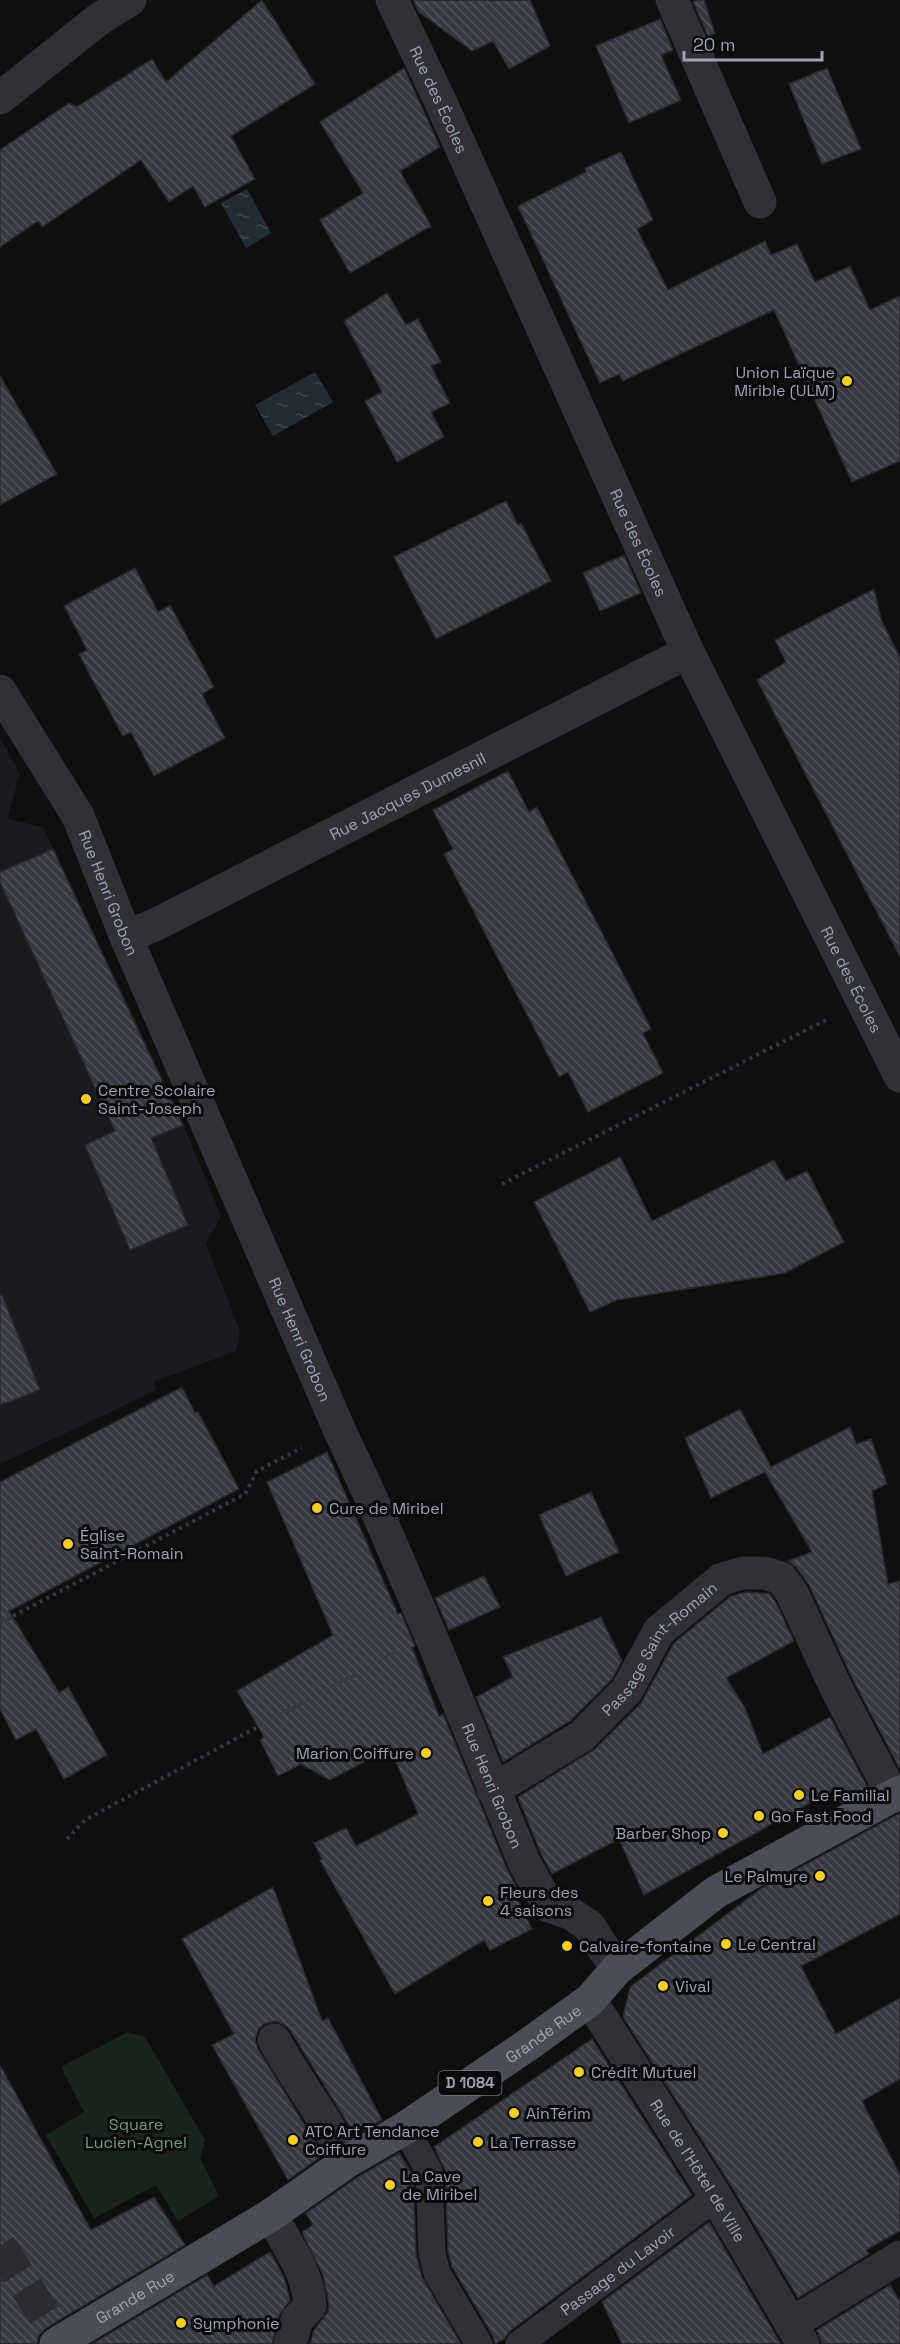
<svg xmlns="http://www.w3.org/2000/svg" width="900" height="2344" viewBox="0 0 900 2344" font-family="'Space Grotesk',sans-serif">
<defs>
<pattern id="water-ripples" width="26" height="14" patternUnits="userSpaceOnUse" patternTransform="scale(1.5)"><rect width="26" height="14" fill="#252b34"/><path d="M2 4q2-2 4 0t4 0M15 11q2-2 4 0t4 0" fill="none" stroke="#41474f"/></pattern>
<pattern id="building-back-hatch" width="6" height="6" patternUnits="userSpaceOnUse" patternTransform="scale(1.5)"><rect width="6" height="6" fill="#38393e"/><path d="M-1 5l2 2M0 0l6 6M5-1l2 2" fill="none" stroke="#525258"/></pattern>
</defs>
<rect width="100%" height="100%" fill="#0f0f10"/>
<!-- built -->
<path fill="#1b1b1d" d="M0 738 20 774 7 819 43 827 176 1107 221 1216 206 1244 240 1331 236 1351 153 1382 157 1390 0 1464Z"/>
<!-- park -->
<path fill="#1b231d" d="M128 2032 145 2037 205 2140 200 2158 219 2196 178 2221 156 2185 94 2218 46 2135 84 2112 61 2067Z"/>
<!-- water -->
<path fill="url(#water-ripples)" d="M247 189 271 233 246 248 221 203Z
M315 372 333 402 273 436 255 405Z"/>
<!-- building -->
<path fill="url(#building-back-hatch)" stroke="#29292c" stroke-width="1.5" d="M262 0 315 84 231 136 255 179 205 207 193 186 169 202 141 160 42 227 38 221 0 247V150L69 103 77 107 152 59 166 82Z
M413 0H530L550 46 509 69 493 41 472 51 419 12Z
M698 0H704L715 33 708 36 693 2Z
M660 19 673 50 661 55 681 100 629 123 596 46Z
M404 68 440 147 400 171 431 226 350 273 320 220 363 193 320 122Z
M827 68 861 149 822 164 789 84Z
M621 152 653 220 637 229 668 290 765 241 771 255 797 244 815 282 850 266 870 310 900 296V461L852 482 774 310 623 381 619 374 600 383 518 206 586 172 585 168Z
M387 293 406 325 418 319 441 362 431 366 450 403 431 412 444 437 397 462 365 401 382 392 344 321Z
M0 376 57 474 0 505Z
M506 501 518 525 521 523 551 581 436 639 394 557Z
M624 555 641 593 600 611 583 573Z
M135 568 158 612 170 605 214 687 202 694 225 738 154 776 131 732 123 736 93 681 79 654 87 650 64 606Z
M874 589 881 619 900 658V957L757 680 786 662 775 640Z
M508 771 529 812 537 807 634 995 651 1029 643 1033 663 1073 588 1112 568 1072 559 1077 533 1026 444 854 453 849 433 810Z
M53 849 183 1125 151 1138 188 1225 130 1250 85 1145 115 1131 0 882V872Z
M620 1157 652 1221 774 1160 786 1181 807 1171 844 1242 785 1273 617 1300 590 1312 534 1202Z
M0 1295H2L40 1390 0 1405Z
M182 1387 195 1413 198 1412 239 1489 9 1611 59 1693 68 1687 107 1755 64 1779 36 1729 16 1740 0 1709V1482Z
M740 1409 771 1467 850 1427 856 1444 871 1439 887 1484 872 1491 888 1584 900 1581V1769L854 1682 809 1585 796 1567 788 1561 812 1552 765 1472 711 1498 685 1438Z
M327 1452 398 1614 401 1613 413 1641 415 1646 412 1647 439 1716 443 1714 507 1869 519 1892 515 1894 532 1929 490 1950 484 1940 395 1994 320 1860 322 1859 314 1843 346 1828 356 1846 418 1814 390 1748 330 1780 301 1764 278 1776 260 1740 264 1737 237 1691 333 1635 267 1482Z
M591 1492 619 1552 566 1576 539 1515Z
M484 1576 500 1607 449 1630 435 1598Z
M746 1592 770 1594 776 1603 794 1641 726 1678 745 1708 763 1754 830 1717 868 1788 841 1803 833 1790 644 1895 619 1839 552 1874 541 1854 518 1797 595 1749 641 1703 674 1643 731 1596Z
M601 1617 622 1661 612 1679 570 1721 503 1762 476 1697 513 1677 503 1657Z
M900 1813V1914L801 1966 836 2034 900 1998V2079L862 2101 900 2175V2231L866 2250 869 2254 798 2298 732 2187 623 2017 630 1987 762 1888Z
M273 1887 322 2021 328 2018 382 2120 355 2135 290 2030 283 2024 275 2021 264 2024 258 2030 255 2039 258 2049 323 2155 288 2180 212 2045 234 2034 182 1939Z
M592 2039 692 2195 510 2331 504 2339 495 2344 493 2336 452 2267 448 2251 445 2170 434 2147Z
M0 2065 91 2230 154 2197 185 2245 46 2328 39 2335 37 2344H0Z
M399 2153 413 2175 416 2254 422 2277 461 2344H310L314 2330 328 2312 329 2304 323 2275 302 2232 313 2225 306 2213 358 2177Z
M709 2222 781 2344H622L602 2302Z
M270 2252 284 2277 290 2300 279 2315 272 2344H92L207 2275 214 2286Z
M890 2285 900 2301V2344H822L817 2330Z"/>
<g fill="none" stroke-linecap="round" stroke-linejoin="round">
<!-- street-tunnel -->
<path stroke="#2c2c30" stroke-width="33" stroke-dasharray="33 16" stroke-linecap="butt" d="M0 2246 61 2341"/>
<!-- path -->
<path stroke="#36373c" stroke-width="4" stroke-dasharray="3 4.5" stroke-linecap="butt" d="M502 1184 828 1019
M0 1623 245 1494 257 1471 302 1448
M67 1839 85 1820 395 1653"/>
<!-- lane -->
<g stroke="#303035" stroke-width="27">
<path d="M405 2128 429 2171 432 2253 437 2273 479 2344"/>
<path id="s1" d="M519 2344 716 2197"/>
</g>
<!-- street -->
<g stroke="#303035" stroke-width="33">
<path id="s2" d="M392 0 442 105 688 652 900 1076"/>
<path d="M672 0 760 202"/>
<path d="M0 98 99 19 130 0"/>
<path id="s3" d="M0 691 78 816 126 937 339 1429 373 1502 430 1634 524 1862 549 1906 570 1913 589 1926 617 1969"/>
<path id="s4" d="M126 937 157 924 688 652"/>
<path id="s5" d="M493 1790 582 1736 627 1690 659 1631 722 1579 743 1573H765L781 1578 792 1593 837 1690 893 1796"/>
<path id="s6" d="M590 2000 716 2197 803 2344"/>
<path d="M274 2040C297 2081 326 2119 348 2161"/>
<path d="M271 2215C286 2243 309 2273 310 2306L297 2320 290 2344"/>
<path d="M791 2324 900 2257"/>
</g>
<!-- primary -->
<path stroke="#4c4c54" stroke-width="33" id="s7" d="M56 2344 271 2215 348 2161 405 2128 529 2044 590 2000 617 1969 716 1892 900 1792"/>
</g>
<!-- markers -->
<g fill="#f5cf22" stroke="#0a0a0b" stroke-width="2">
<circle cx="847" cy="381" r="6"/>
<circle cx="86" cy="1099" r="6"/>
<circle cx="317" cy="1508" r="6"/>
<circle cx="68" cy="1544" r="6"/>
<circle cx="426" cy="1753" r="6"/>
<circle cx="799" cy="1795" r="6"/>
<circle cx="759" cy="1816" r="6"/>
<circle cx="723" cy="1833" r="6"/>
<circle cx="820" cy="1876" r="6"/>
<circle cx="488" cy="1901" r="6"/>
<circle cx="726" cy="1944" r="6"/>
<circle cx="567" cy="1946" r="6"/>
<circle cx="663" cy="1986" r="6"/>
<circle cx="579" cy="2072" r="6"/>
<circle cx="514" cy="2113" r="6"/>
<circle cx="293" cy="2140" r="6"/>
<circle cx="478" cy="2142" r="6"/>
<circle cx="390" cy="2185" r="6"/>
<circle cx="181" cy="2323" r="6"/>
</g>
<g text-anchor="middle" stroke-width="6" stroke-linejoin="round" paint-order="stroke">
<!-- shield labels -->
<rect fill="#0a0a0b" stroke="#727480" stroke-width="1.5" x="438.5" y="2071" width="63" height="24" rx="4.5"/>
<g font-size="15" font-weight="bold" fill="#9fa2b2">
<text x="470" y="2088">D 1084</text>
</g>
<!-- street labels -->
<g font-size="16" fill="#9fa2b2" stroke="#0a0a0b">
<text dy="6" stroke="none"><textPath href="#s2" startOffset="110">Rue des Écoles</textPath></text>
<text dy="6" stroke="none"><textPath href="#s2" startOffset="596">Rue des Écoles</textPath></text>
<text dy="6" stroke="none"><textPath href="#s4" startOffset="315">Rue Jacques Dumesnil</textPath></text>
<text dy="6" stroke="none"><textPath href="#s3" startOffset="230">Rue Henri Grobon</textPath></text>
<text dy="6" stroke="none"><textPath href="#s2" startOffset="1082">Rue des Écoles</textPath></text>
<text dy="6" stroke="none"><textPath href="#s3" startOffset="716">Rue Henri Grobon</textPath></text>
<text dy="6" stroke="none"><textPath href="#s5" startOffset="222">Passage Saint-Romain</textPath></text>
<text dy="6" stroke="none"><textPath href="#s3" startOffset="1202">Rue Henri Grobon</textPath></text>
<text dy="6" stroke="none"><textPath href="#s7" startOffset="578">Grande Rue</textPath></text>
<text dy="6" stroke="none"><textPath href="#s6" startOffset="202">Rue de l'Hôtel de Ville</textPath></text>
<text dy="6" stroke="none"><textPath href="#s1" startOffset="123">Passage du Lavoir</textPath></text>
<text dy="6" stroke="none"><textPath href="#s7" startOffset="92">Grande Rue</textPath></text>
</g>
<!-- poi labels -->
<g font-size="16" fill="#9fa2b2" stroke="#0a0a0b" text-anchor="start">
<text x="835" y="378" text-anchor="end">Union Laïque<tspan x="835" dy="18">Mirible (ULM)</tspan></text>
<text x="98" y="1096">Centre Scolaire<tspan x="98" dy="18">Saint-Joseph</tspan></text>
<text x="329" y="1514">Cure de Miribel</text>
<text x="80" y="1541">Église<tspan x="80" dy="18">Saint-Romain</tspan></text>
<text x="414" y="1759" text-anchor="end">Marion Coiffure</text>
<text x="811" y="1801">Le Familial</text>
<text x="771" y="1822">Go Fast Food</text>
<text x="711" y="1839" text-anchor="end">Barber Shop</text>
<text x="808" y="1882" text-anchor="end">Le Palmyre</text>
<text x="500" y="1898">Fleurs des<tspan x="500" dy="18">4 saisons</tspan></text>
<text x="738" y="1950">Le Central</text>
<text x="579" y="1952">Calvaire-fontaine</text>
<text x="675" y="1992">Vival</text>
<text x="591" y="2078">Crédit Mutuel</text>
<text x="526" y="2119">AinTérim</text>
<text x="305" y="2137">ATC Art Tendance<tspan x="305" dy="18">Coiffure</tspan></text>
<text x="490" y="2148">La Terrasse</text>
<text x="402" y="2182">La Cave<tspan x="402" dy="18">de Miribel</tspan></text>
<text x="193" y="2329">Symphonie</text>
</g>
<!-- park labels -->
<g font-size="16" fill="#769d7e" stroke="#0a0a0b">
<text x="136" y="2130">Square<tspan x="136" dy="18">Lucien-Agnel</tspan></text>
</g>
</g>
<!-- scale -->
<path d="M684 51v9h138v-9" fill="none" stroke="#9fa2b2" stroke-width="3"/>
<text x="693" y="51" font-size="18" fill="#9fa2b2" stroke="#0a0a0b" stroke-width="4.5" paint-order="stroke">20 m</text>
</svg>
